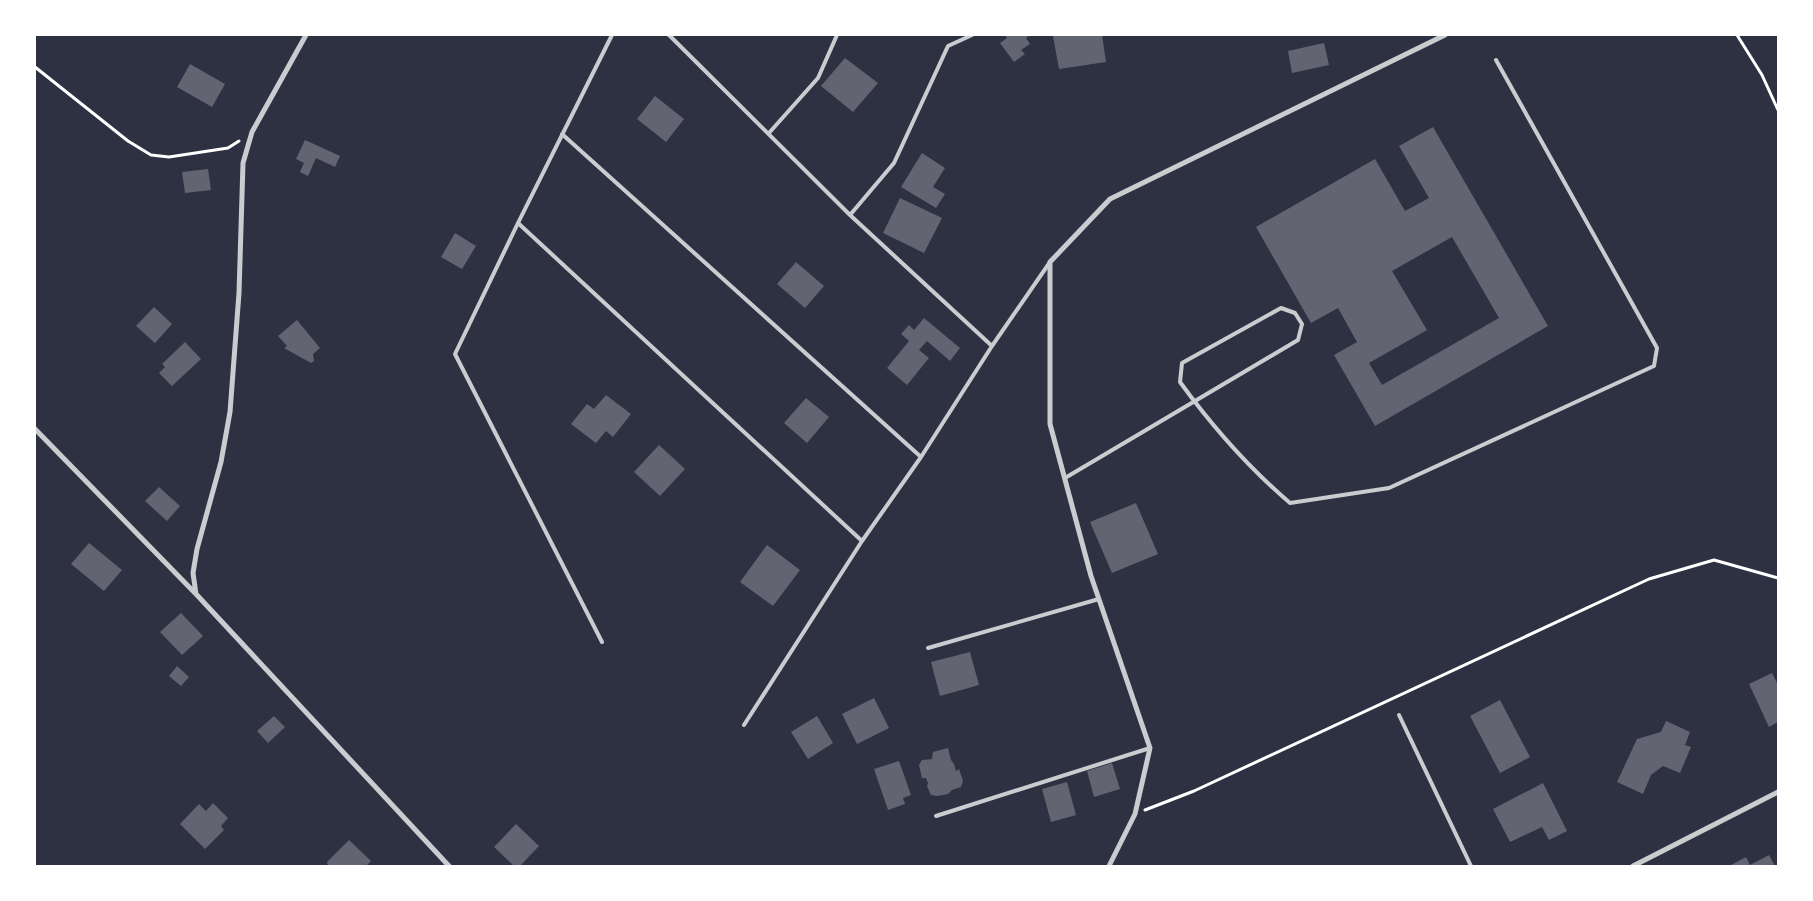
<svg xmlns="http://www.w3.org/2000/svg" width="1813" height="901" viewBox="0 0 1813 901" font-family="'PT Sans Narrow',sans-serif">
<rect width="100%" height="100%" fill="#2d3142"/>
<!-- building -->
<path fill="#626471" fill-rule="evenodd" d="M1005 35H1030L1026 38 1030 44 1021 50 1025 54 1014 62 1000 43 1007 38Z
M1102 35 1106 62 1059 69 1053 36Z
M1324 43 1329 65 1292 73 1288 51Z
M845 58 878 83 853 112 821 86Z
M190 64 225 84 212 107 177 87Z
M655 96 684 119 666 142 637 119Z
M1433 127 1548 326 1375 426 1334 355 1357 342 1338 308 1311 323 1256 227 1375 159 1405 211 1429 198 1399 146ZM1452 237 1499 318 1382 385 1369 363 1427 330 1392 271Z
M305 140 340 156 335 167 316 158 308 176 300 172 304 163 296 159Z
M922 153 945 168 933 187 945 194 936 208 901 187Z
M208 169 211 190 185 193 182 172Z
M900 198 942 218 924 253 883 233Z
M455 233 476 246 462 269 441 257Z
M796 262 824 286 805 308 777 284Z
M154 307 172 324 155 343 136 326Z
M924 318 960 348 950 361 927 341 919 350 929 358 907 385 887 368 909 341 901 334 909 325 914 330Z
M297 320 320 348 313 354 314 361 311 363 284 348 287 346 278 336Z
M185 342 201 359 172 386 159 373 165 367 162 364Z
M606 395 631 414 613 437 606 431 596 443 571 424 587 404 594 409Z
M806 398 829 417 807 443 784 423Z
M659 445 685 469 660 496 634 472Z
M159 487 180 506 167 521 145 501Z
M1136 503 1158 554 1112 573 1090 522Z
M89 543 122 570 104 591 71 564Z
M767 545 800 570 773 606 740 582Z
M181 613 203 636 182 655 160 632Z
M970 652 979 685 940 696 931 662Z
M177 666 189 677 181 686 169 676Z
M1772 673 1778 685V722L1769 727 1749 684Z
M874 698 889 728 857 744 842 714Z
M1500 700 1530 757 1500 773 1470 716Z
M274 716 285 727 268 743 257 731Z
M817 716 833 743 808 759 791 732Z
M1666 721 1690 732 1685 745 1691 747 1680 773 1663 766 1651 775 1643 794 1617 782 1637 739 1661 732Z
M948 748 951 760 954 764 956 771 959 769 963 781 961 787 952 790 948 794 937 796 931 795 927 786 928 783 926 778H922L919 765 922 760 932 759 933 752Z
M899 761 911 795 903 798 905 804 888 810 874 769Z
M1112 763 1120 789 1094 797 1087 771Z
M1067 782 1076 815 1051 822 1042 789Z
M1543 783 1567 831 1549 840 1542 827 1510 842 1493 809Z
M213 803 228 818 221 826 224 830 205 849 180 824 199 804 206 811Z
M516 824 539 846 520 866H514L494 847Z
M349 840 371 861 366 866H328L327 862Z
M1769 855 1775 866H1729L1746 857 1750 865Z"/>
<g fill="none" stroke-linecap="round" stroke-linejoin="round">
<!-- path -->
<path stroke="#fff" stroke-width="3" d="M1737 35 1762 75 1778 110
M35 67 128 141 151 155 169 157 228 148 239 141
M1145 810 1194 791 1649 579 1714 560 1778 578"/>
<!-- service -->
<path stroke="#caccd0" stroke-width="4" d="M669 35 850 215 992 346
M769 133 818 78 837 35
M562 134 921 457
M850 215 894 163 948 46 972 35
M518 223 862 541
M1065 478 1298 340 1302 324 1295 313 1281 308 1182 363 1180 382C1212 426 1249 468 1290 503L1389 488 1654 366 1657 348 1496 60
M602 642 455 354 518 223 612 35
M928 648 1099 599
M1399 715 1471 866
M744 725 862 541 921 457 992 346 1050 262
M936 816 1150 748"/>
<!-- minor -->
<path stroke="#caccd0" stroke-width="5" d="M306 35 252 132 243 163 239 293 230 412 221 462 197 549 193 573 196 594 449 866
M35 429 195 593
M1109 866 1135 814 1150 748 1091 576 1050 424V262L1110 199 1445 35
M1633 866 1778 792"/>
</g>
<!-- border -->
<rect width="1813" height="901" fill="none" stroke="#ffffff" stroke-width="72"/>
</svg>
